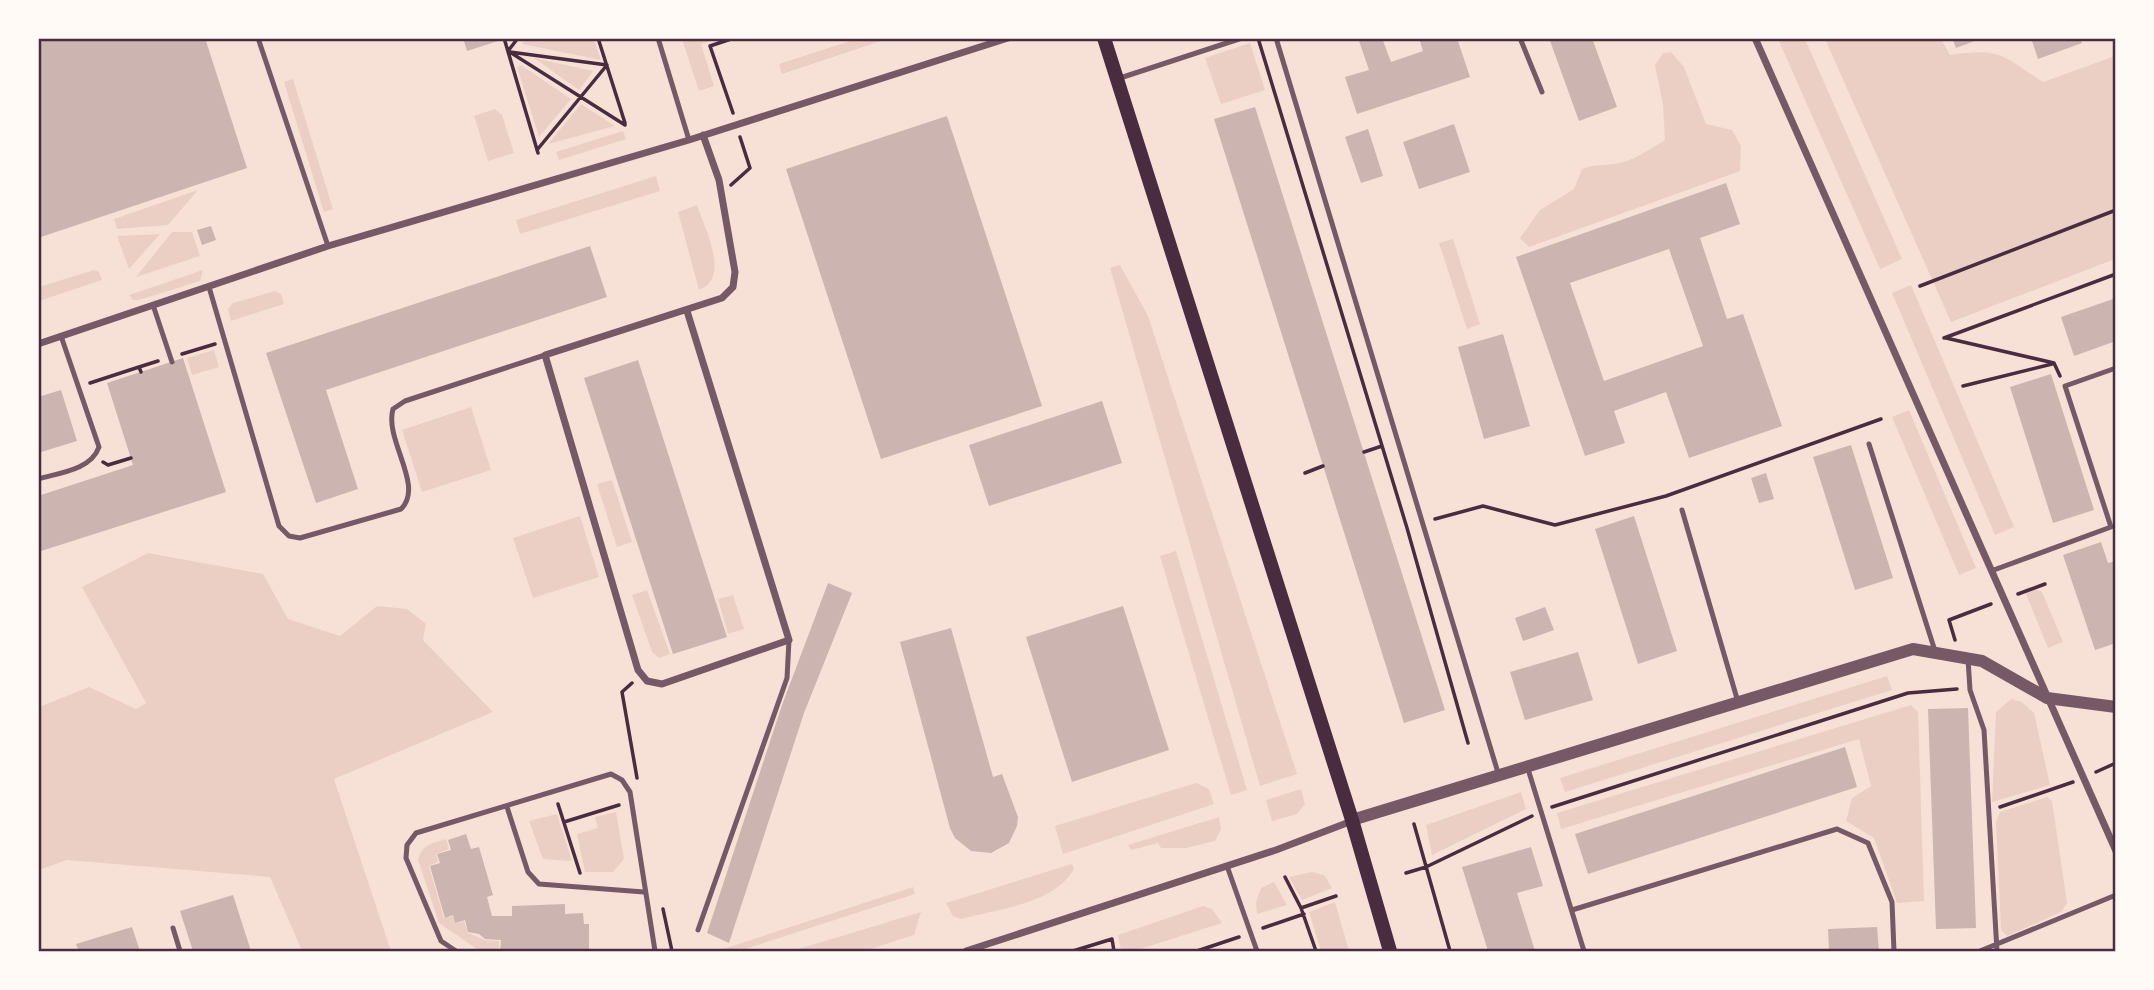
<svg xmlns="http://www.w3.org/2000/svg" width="2154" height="990" viewBox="0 0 2154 990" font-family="'Source Sans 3',sans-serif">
<rect width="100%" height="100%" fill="#f7e1d7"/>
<!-- green -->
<path fill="#ebcfc5" d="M526 39H594L601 60 522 44Z
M682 39H717L701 44 714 86 699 91Z
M856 39H887L782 74 779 64Z
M1778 39H1805L1902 259 1880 269Z
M1825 39H1941L1950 55C2001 47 2003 56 2043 82L2115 56V259L1951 322Z
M1250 43 1265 90 1221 104 1205 58Z
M1671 52 1684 67 1706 124 1732 130 1741 146 1740 171 1529 247 1520 238 1540 210 1574 189 1582 169C1594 164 1601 166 1614 164 1632 162 1650 149 1665 140L1663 105 1655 65 1663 53Z
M534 58 593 71 579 90Z
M521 65 571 99 539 137 517 67Z
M293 79 333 209 324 212 284 82Z
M581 104 615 126 548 144Z
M495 109 502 115 514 153 488 161 474 116Z
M623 131 626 139 559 160 556 152Z
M656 176 660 191 520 234 516 220Z
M198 190 168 225 117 229 114 219Z
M697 205C705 229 731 278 699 290L678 212Z
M172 232H192L200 256 136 277Z
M160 234 129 269 117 236Z
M1453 239 1480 324 1467 329 1439 243Z
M1120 265 1148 316 1297 774 1260 786 1110 268Z
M94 270 99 272 102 280 39 301V287Z
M203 270 200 281 139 300H133L129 295Z
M1911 285 2014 527 1995 535 1892 293Z
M275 291 281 294 284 304 231 321 228 309 233 303Z
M214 350 219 367 192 375 187 358Z
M471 407 491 470 422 492 402 430Z
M1909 410 1976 568 1959 575 1892 417Z
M612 480 632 542 617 547 597 484Z
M580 516 599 577 533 598 513 538Z
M1176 551 1247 790 1231 795 1160 556Z
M148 553 263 574 288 619 340 636 377 606 407 609 426 624 423 640 493 712 334 779 391 951H302L270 877 67 860 39 870V707L89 687 136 709 146 703 82 587Z
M2030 587 2042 592 2063 642 2048 648 2024 589Z
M647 590 670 654 659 658 652 652 632 595Z
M733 595 744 629 728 634 718 599Z
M1887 676 1892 690 1565 792 1560 778Z
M2011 699 2022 702 2034 713 2050 785 1992 802 1996 712Z
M1911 705 1918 712 1924 901 1897 903 1874 838 1846 821 1852 798 1871 786 1859 739 1561 829 1557 813Z
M1196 783 1209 789 1214 804 1063 854 1055 826Z
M1301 789 1305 804 1297 814 1272 821 1266 800Z
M1521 792 1526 809 1432 855 1426 825Z
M2047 797 2052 801 2067 903 2061 912 2007 936 2001 930 1996 822 2000 812Z
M616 812 624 859 613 872H585L577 834 598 828 595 817Z
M557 814 572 861 543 859 529 821Z
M1219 817 1221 830 1215 841 1186 848H1161L1158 843 1131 850 1128 845Z
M446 839 449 849 436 854 438 862 429 866 444 918 453 916 455 923 464 921 468 933 485 940 499 941V951H480L439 923 418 860C422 844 431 844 446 839Z
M1072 864 1074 869C1054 904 998 909 961 919L953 916 946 903Z
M1312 872 1324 875 1332 888 1302 900 1289 877Z
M1274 882 1287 905 1257 914 1256 902 1261 888Z
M913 887 915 894 739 951H717Z
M1335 902 1349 951H1321L1309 912Z
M1203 906 1212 909 1222 923 1134 951H1121L1118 935Z
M921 912 914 935 864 951H792Z"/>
<!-- building -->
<path fill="#ccb4b1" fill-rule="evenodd" d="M38 38H205L247 168 38 238Z
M463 38H497L498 41 467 51Z
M1358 38H1382L1391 62 1423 51 1419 38H1457L1470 77 1357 114 1345 77 1369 70Z
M1549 38H1592L1617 107 1579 121Z
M1952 38H1980V39L1956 48Z
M2031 38H2080L2082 43 2038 59Z
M1255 107 1445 710 1404 723 1214 119Z
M947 116 1042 406 881 459 786 169Z
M1454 124 1470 172 1419 189 1403 142Z
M1368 129 1383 176 1361 183 1345 137Z
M1726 183 1740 224 1700 238 1727 319 1743 314 1782 426 1689 458 1666 392 1614 411 1625 443 1585 456 1516 257ZM1669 249 1703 346 1604 381 1570 283Z
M211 226 216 240 202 245 197 230Z
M590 246 607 297 326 390 358 489 316 503 266 353Z
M2116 298V341L2074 356 2061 317Z
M1503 334 1530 426 1484 439 1458 347Z
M183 358 226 492 38 552V496L133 465 107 383Z
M638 360 727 637 673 654 584 378Z
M2051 374 2094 510 2053 523 2010 387Z
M61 390 77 441 38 453V397Z
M1102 401 1122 463 989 506 969 445Z
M1851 445 1893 578 1855 590 1813 457Z
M1766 473 1774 499 1759 503 1751 478Z
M1634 516 1677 651 1638 664 1595 529Z
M2101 542 2108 563 2116 561V643L2095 650 2063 555Z
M828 583 852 593 804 713 729 943 707 933 782 705Z
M1123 606 1169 750 1072 782 1026 637Z
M1545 607 1554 630 1523 641 1515 618Z
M951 628 993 777 1002 774 1018 817 1017 826 1009 843 991 853 971 851 955 838 950 828 900 642Z
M1578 652 1593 700 1525 720 1510 672Z
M1968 708 1976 928 1936 929 1928 709Z
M1845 747 1857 787 1588 874 1575 834Z
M466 834 471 849 479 847 493 895 487 897 492 916H512V906L565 904V914L583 913 584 924H589V950L500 951 501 940 485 939 479 934 468 932 465 920 455 923 453 915 445 918 430 866 440 863 437 854 451 850 448 840Z
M1531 847 1543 886 1517 893 1535 951H1488L1462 867Z
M233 895 251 951H193L180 911Z
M132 927 140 951H79L76 944Z
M1877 927 1879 951H1829L1828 929Z"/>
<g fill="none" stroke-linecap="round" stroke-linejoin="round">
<!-- path -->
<path stroke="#4a2c40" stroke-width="3.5" d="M504 38 538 153
M598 38 625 123
M1258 38 1407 528 1468 743
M508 51 625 125
M508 51 518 38
M510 52 607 65
M733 113 710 46 734 38
M537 150 607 65
M731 185 750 168 740 137
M1920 286 2116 210
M1944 338 2116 274
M1946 338 2054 363 2060 376
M182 354 215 344
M139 367 158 361
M90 383 139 367 141 372
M1963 386 2052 364
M1364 452 1382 446
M103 462 108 465 131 458
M1305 473 1323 466
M1435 519 1483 506 1555 525 1666 496 1881 419
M2018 594 2045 584
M1955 640 1949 620 1991 604
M632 683 622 692 637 778
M2096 772 2116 763
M558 804 580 873
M1552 807 1908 693 1957 689
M2000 807 2073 782
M564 822 619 805
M1414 824 1450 951
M1406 873 1426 867 1532 816
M1285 877 1301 908 1316 951
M1301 908 1336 896
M663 909 672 951
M1263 928 1304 914
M1073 951 1112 939 1114 951
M1197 951 1239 937"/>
<!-- service -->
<path stroke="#755966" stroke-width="5" d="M258 38 328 246
M658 38 689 140
M1276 38 1499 776
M1520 38 1542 92
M1117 79 1242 38
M209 287 279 526 289 536 300 538 401 509C425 486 384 440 393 409L405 401 545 355
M153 305 172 362
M1869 444 1935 651
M38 479C59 473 91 470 99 447L61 336
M1682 510 1738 702
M1991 571 2111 527 2065 386 2116 368
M1968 659 1970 690 1984 730 1997 951
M1528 769 1584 951
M507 807 528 872 539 884 644 892
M1227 866 1257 951
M1572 910 1837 829 1868 843 1892 902 1894 951
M173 928 180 951
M698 930 787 678 789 640
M456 951 441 941 406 858 407 845 416 833 611 774 622 780 630 792 655 951
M1980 951 2116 895"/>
<!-- minor -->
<path stroke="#755966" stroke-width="7" d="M1755 38 2116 851
M687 311 789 640 662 684 647 681 638 670 545 355 722 298 733 287 735 272 719 180 703 135
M38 344 328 246 689 140 1008 38
M966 951 1276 850 1352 821"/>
<!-- tertiary -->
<path stroke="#755966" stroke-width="12" d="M1352 820 1913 649 1982 661 2047 698 2116 707"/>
<!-- secondary -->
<path stroke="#4a2c40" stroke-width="14" d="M1104 38 1352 820 1390 951"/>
</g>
<!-- border -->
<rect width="2154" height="990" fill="none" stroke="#fffaf5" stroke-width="80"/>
<rect x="40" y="40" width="2074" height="910" fill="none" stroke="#4a2c40" stroke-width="2.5"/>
</svg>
